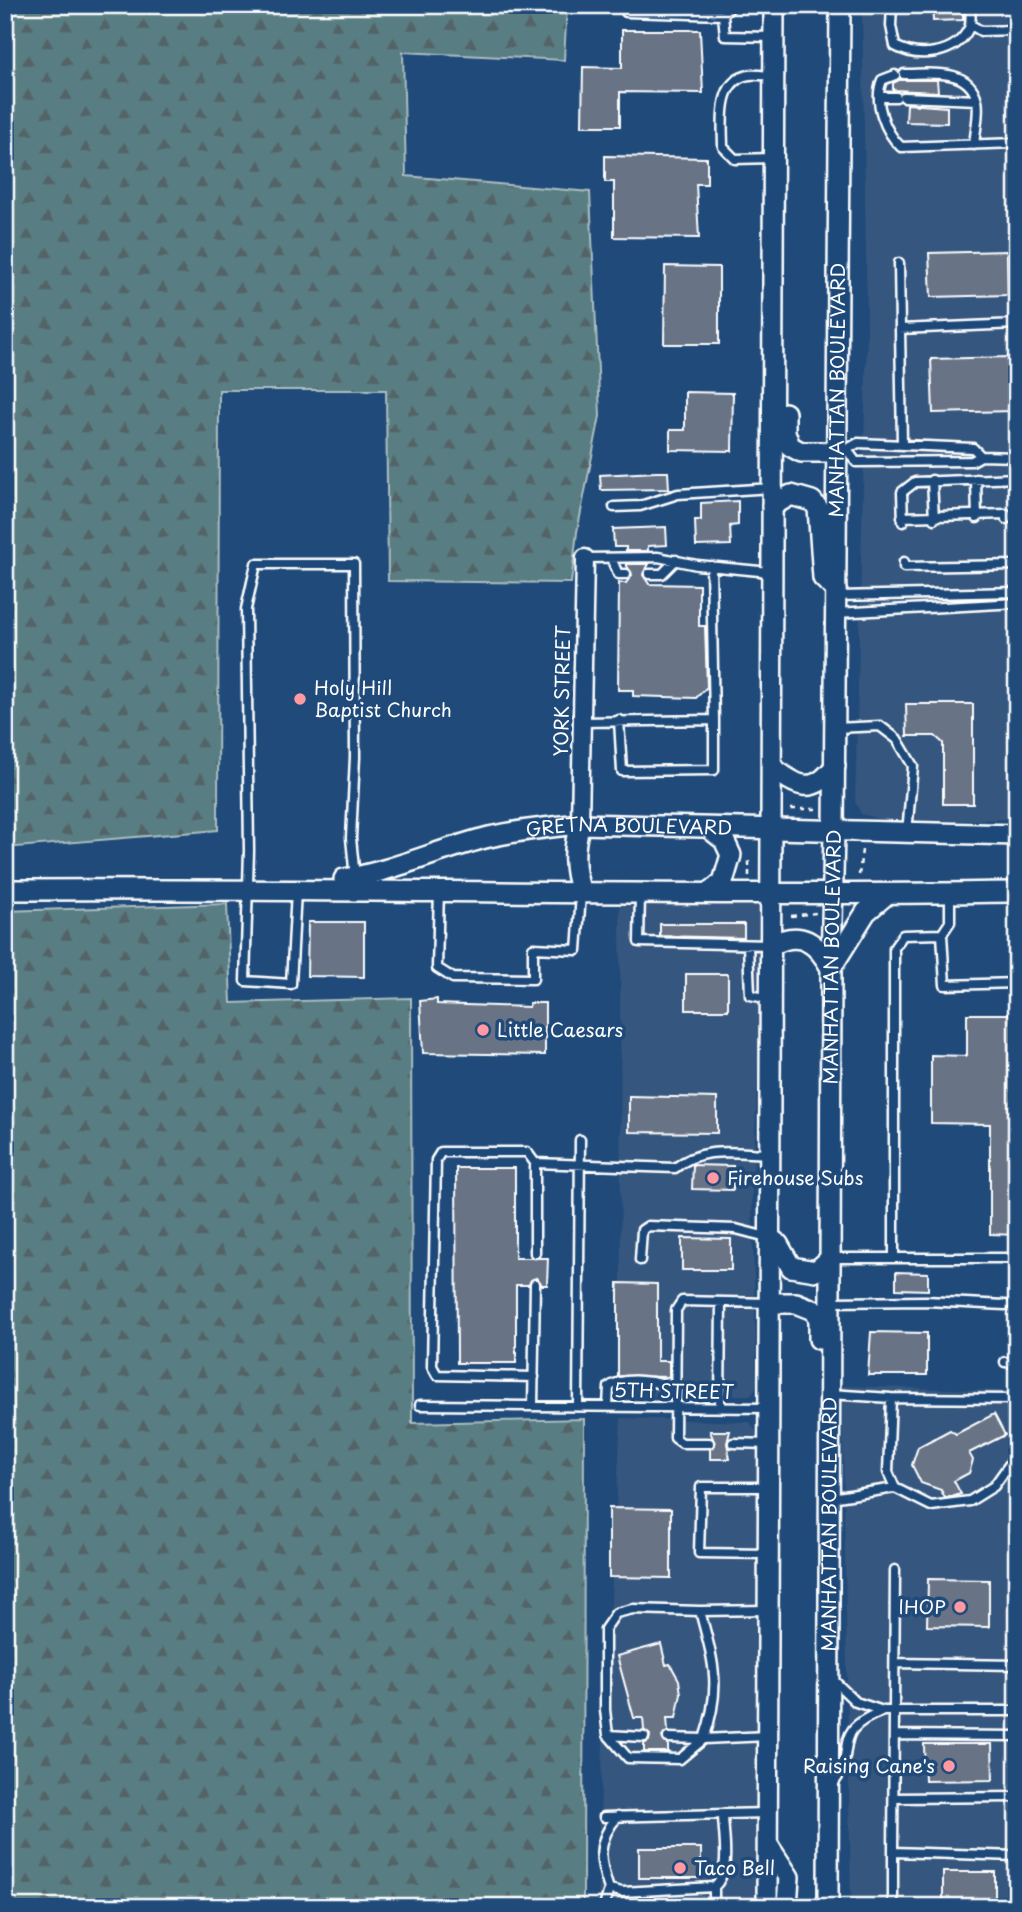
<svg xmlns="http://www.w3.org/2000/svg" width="1022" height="1912" viewBox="0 0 1022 1912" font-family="'Playpen Sans',sans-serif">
<defs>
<pattern id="forest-firs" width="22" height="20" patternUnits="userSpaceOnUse" patternTransform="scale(1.75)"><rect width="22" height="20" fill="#597d82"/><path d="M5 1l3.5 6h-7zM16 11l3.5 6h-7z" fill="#526467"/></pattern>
</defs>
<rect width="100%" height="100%" fill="#1f4a7a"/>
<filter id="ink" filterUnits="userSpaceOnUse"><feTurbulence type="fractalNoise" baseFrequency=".0143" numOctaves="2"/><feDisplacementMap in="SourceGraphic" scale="14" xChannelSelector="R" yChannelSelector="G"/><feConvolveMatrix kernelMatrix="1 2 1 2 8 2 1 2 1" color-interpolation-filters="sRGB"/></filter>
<g filter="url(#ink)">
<!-- built -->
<path fill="#35567e" d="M862 5H1017V819L892 822 861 814 855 801 867 327Z
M620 903 758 904 760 1026 752 1198 757 1385 752 1395 621 1398Z
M842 1386 1017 1391V1907H851Z
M621 1418 750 1422 760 1438 756 1907H598L601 1783Z"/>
<!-- forest -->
<path fill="url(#forest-firs)" stroke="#acbec0" stroke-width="2" d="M5 5H567L564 60 403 52 406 176 590 192 600 416 577 532 571 583 388 581 386 390H219L218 830 5 848Z
M227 904 231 1003 411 998 412 1423 584 1419 583 1907H5V911Z"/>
<!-- building -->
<path fill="#677386" stroke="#fff" stroke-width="2" d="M932 5H963V20L933 21Z
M622 30H700L703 93 620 92V126H582L583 67 622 68Z
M899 80H937L938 92 893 90V83Z
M907 104 947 107V123L906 122Z
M605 156 707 158V184H696L699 238 614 237V182H605Z
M1007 251 1008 295 931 297 929 253Z
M665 266 719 267V344H664Z
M1010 357 1012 411 933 413 931 359Z
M685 392 733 393 732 451 670 450V430H685Z
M656 472H668L669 489 601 490 600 475Z
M738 501V525L730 526 731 545 696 546 695 520H701V503Z
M666 527 667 545 648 546V551H626V547H614L613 529Z
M626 564H649L643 575 649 584 699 585V626H705L707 687 696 698 633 696V690H618L619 583H626L632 575Z
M906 704H973V804H943V743L935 736H907Z
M308 922H364V977L307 976Z
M660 924H744V938L660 936Z
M686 974H728V1010H686Z
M437 999V1004L529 1007V1003H545V1055L423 1053 420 1001Z
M967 1014H1017V1235L990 1234V1124L931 1123V1055L967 1056Z
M629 1096 717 1098V1133L629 1132Z
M693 1165 733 1166V1190L692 1189Z
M456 1168H515V1258H548L547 1285H542L536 1278 528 1285H516V1363H457Z
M682 1238 731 1239V1270H682Z
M896 1272 928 1273V1290L896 1289Z
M618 1283 657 1284V1361H669V1377L618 1376Z
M871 1332 927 1333V1375H868Z
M994 1414 1005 1435 969 1453 973 1460 969 1473 954 1481 961 1494 945 1498 941 1490 921 1483 912 1465 918 1447 950 1430 956 1434Z
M710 1431H730L727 1443 730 1459H710V1449L715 1444Z
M609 1508 671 1509V1578L609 1577Z
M928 1579 989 1580V1627L927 1626Z
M661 1644 666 1665 670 1664 679 1680 681 1694 676 1718H667L668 1731 662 1737 668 1745V1752H644V1744L649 1741 650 1735 644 1730 643 1718H634L617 1656Z
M924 1744H992L993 1780 925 1781Z
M639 1848H701V1878H639Z
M943 1872H995V1907H943Z"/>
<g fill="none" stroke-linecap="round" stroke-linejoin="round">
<defs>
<path id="service" d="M892 5 891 26 895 46C918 59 956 55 969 28 972 21 970 12 970 5
M626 12 723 15 732 5
M723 15 725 36 774 37
M971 25 981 31 1017 30
M904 74C930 74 969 67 977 100 980 112 975 132 974 145
M895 75 882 80C873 102 885 132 901 147L1017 143
M879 97H896
M904 97 977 100
M773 158 735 159 723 147C723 125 717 84 745 76 753 73 765 76 773 76
M899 263 900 329
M902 444 900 329 1017 324
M844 451 858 443 973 448 981 456
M848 451 856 462 972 461 981 456 1017 457
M976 479 977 518
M932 480 934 519
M614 507 640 506 678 494 772 488
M902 517 1006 514V519
M903 522 902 492 915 482 1017 478
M585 558 658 557 697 565 770 572
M611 558 618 574H626
M904 562V567L1017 565
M711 566 714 720
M649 574H662L676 560
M838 596 1017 592
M836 613 1017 603
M582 722 714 720V770L622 771 619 720
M835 728 880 726 897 739 913 766 907 833
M439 890 437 968 453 978 533 979V948L577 950 581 894
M296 891 291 984 245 981 249 851 246 609 256 564H354L355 757 351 838 355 878
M640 895 639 942 771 945
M942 934 945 985 1017 983
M748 945 750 995 770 999
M535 1163 675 1168C701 1146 735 1153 768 1154
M831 1258H1017
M894 1258V948L903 935 942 934 950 922V893
M640 1260 642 1230 648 1226 736 1229 767 1237
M830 1302 926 1301 1005 1305
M1005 1362 1017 1363
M534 1377 437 1375 432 1366 436 1160 441 1152H527L535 1163V1253
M830 1394 891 1398 1013 1399 1014 1458 994 1486 970 1501 931 1506 895 1488 831 1498
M891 1398 888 1472 895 1488
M420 1405 769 1408
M533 1406 535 1284
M578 1406 580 1140
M608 1406 609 1387C624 1376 659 1381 675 1389
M720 1407 721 1302
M709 1443H682L675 1438 676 1310 682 1301 770 1303
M733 1443 768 1444
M769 1554 699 1553 701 1487H769
M700 1611 633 1609 616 1613 605 1629V1710L608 1735 628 1758 680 1759 704 1739
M895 1663 1017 1665
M831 1678 856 1702 883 1711H1017
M608 1735 644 1737
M895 1735 1017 1736
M767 1736 704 1739C722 1687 714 1663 700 1611L768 1610
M668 1738 704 1739
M834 1783C858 1750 829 1731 883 1711
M894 1798 1017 1797
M618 1816C596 1841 599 1860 609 1889L622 1892 714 1887C732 1871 723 1836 723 1814
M604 1817 767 1813
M893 1852 895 1570
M604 1907 609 1889
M714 1907V1887
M893 1907V1852L1017 1856"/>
<path id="minor" d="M580 824 585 558"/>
<g id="tertiary">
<path d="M785 413V432L790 446 801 452H837"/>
<path d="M772 506 791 495 812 501 818 508 823 578 836 590"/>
<path d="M772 767C797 787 813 796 835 766"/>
<path d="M580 824C573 847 572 868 581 891"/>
<path id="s1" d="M344 879C394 871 440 849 489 837 519 830 549 827 580 824L1017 835"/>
<path d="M5 890C342 888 680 897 1017 892"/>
<path d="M709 893 723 882 731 855 724 840 710 829"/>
<path d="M772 945C801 929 817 943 831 968L866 912 887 894"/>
<path d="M770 1238 778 1244 791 1267 816 1271 831 1258"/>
<path d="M770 1303H796L816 1311 819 1321V1339"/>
<path d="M768 1845 789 1877 787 1907"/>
<path d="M767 1907 774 5"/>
<path id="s2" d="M828 1907 831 968 834 832 840 5"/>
</g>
</defs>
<!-- service casing -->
<use href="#service" stroke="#fff" stroke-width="13"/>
<!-- minor casing -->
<use href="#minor" stroke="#fff" stroke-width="21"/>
<!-- tertiary casing -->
<use href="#tertiary" stroke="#fff" stroke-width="24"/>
<!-- path -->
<path stroke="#fff" stroke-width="2.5" stroke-dasharray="5 5" stroke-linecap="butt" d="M791 809H817
M859 875 862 850
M749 876V861
M791 916 816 913"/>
<!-- service -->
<use href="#service" stroke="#1f4a7a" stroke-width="8"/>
<!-- minor -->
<use href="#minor" stroke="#1f4a7a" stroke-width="16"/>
<!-- tertiary -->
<use href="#tertiary" stroke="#1f4a7a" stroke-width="19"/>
</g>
</g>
<!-- markers -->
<g fill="#ff9aa2" stroke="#1f4a7a" stroke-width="2.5">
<circle cx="300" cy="699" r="7"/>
<circle cx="483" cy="1030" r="7"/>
<circle cx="713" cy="1178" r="7"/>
<circle cx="960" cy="1607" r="7"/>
<circle cx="949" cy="1766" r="7"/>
<circle cx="680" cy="1868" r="7"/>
</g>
<g text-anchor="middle" stroke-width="7" stroke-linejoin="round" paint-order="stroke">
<!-- street labels -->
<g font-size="19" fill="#fff" stroke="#1f4a7a">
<text dy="7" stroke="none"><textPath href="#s2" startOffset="1517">MANHATTAN BOULEVARD</textPath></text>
<text transform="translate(562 691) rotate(-89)" y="7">YORK STREET</text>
<text dy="7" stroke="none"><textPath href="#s1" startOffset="292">GRETNA BOULEVARD</textPath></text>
<text dy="7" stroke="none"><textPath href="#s2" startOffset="950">MANHATTAN BOULEVARD</textPath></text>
<text transform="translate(674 1391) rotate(1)" y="7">5TH STREET</text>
<text dy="7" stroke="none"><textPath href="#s2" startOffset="383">MANHATTAN BOULEVARD</textPath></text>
</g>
<!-- poi labels -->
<g font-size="19" fill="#fff" stroke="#1f4a7a" text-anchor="start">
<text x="314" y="695">Holy Hill<tspan x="314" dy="22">Baptist Church</tspan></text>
<text x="497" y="1037">Little Caesars</text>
<text x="727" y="1185">Firehouse Subs</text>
<text x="946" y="1614" text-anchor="end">IHOP</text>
<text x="935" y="1773" text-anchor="end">Raising Cane's</text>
<text x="694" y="1875">Taco Bell</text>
</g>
</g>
<!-- margin -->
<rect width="1022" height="1912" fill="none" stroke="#1f4a7a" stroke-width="28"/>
<rect x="14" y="14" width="994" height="1884" fill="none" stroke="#fff" stroke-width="2.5" filter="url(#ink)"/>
</svg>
